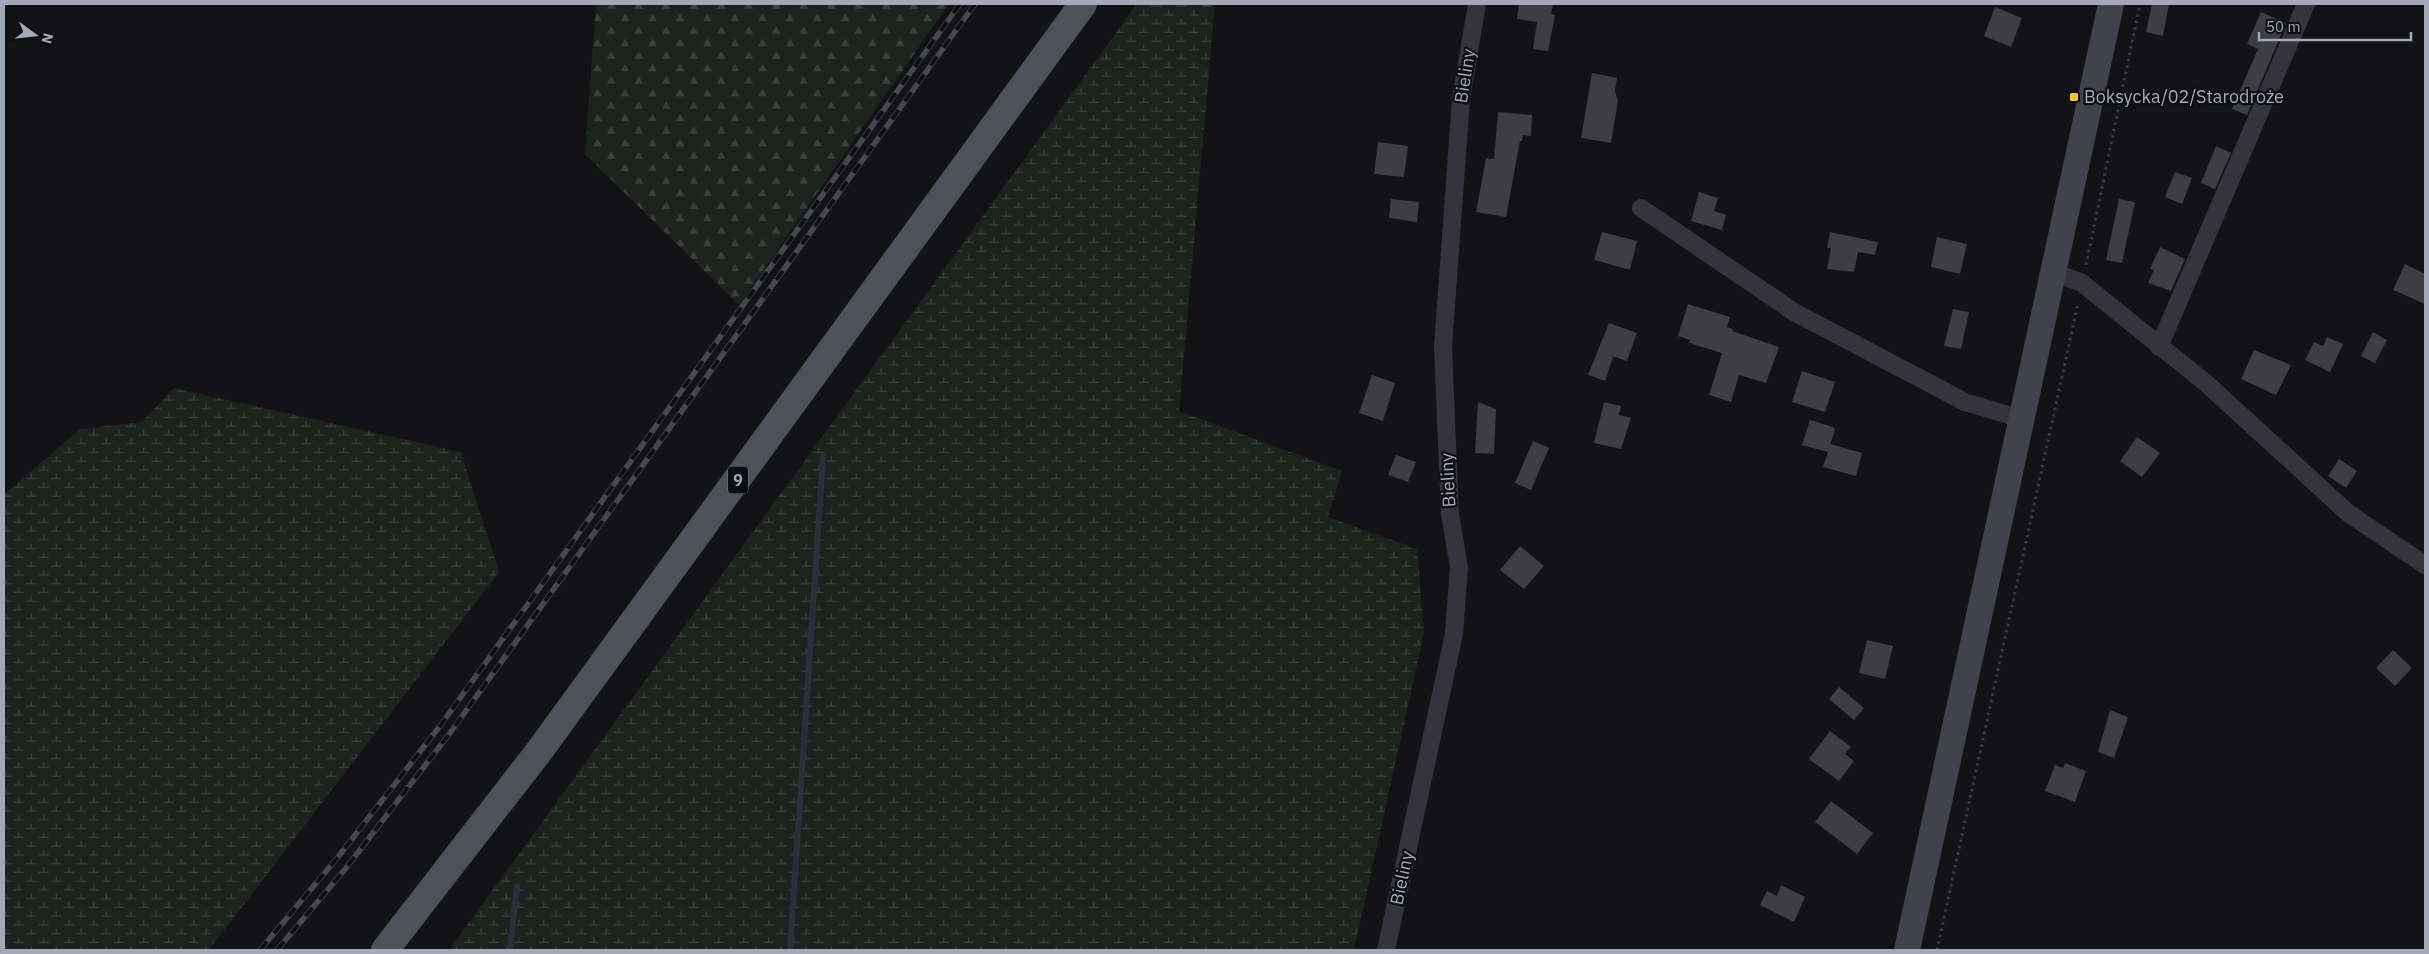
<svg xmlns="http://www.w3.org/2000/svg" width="2429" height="954" viewBox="0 0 2429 954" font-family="'IBM Plex Sans',sans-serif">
<defs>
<pattern id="forest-firs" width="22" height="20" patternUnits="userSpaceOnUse" patternTransform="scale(1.25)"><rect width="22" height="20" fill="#1b231c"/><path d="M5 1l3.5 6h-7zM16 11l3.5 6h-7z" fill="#39403b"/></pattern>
<pattern id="wetland-marsh" width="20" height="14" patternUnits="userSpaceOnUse" patternTransform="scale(1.25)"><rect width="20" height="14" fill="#1b231c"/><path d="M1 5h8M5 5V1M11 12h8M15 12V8" fill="none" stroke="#39403b"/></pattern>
</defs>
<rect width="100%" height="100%" fill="#131315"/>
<!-- forest -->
<path fill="url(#forest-firs)" d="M596 4H949L739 305 585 154Z"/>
<!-- wetland -->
<path fill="url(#wetland-marsh)" d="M1137 4H1215L1179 411 1342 471 1328 517 1417 549 1424 633 1354 950H449Z
M174 388 461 452 499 572 209 950H4V495L80 429 142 422Z"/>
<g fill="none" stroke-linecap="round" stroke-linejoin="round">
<!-- stream -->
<path stroke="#293039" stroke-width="6" d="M510 950 517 886
M790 950 823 457"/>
</g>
<!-- building -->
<path fill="#3d3d42" d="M1519 4H1553L1551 14 1555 15 1548 51 1533 49 1537 22 1517 19Z
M2152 4H2169L2163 36 2146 32Z
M1995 7 2022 18 2011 47 1984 36Z
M2261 12 2286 23 2247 115 2232 109 2258 49 2247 44Z
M1592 73 1617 78 1615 91 1618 101 1611 143 1581 138Z
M1498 112 1532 115 1531 136 1523 135 1522 141H1520L1506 217 1476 212 1486 158 1494 159Z
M1378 142 1408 146 1404 177 1374 174Z
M2216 146 2231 153 2215 189 2201 183Z
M2175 172 2192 178 2182 204 2165 197Z
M1699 192 1718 198 1714 211 1726 215 1722 230 1691 221Z
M1391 199 1419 202 1417 222 1389 218Z
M2119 199 2135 202 2122 263 2106 260Z
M1602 232 1637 241 1630 270 1594 260Z
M1830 232 1878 242 1875 255 1858 252 1854 272 1827 269 1831 248H1827Z
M1937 237 1967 244 1960 274 1931 267Z
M2160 247 2185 259 2171 291 2148 283 2154 270 2150 269Z
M2405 264 2425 274V304L2393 290Z
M1688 304 1730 317 1727 327 1733 329 1732 331 1779 347 1766 383 1739 375 1731 402 1709 395 1722 353 1689 343 1690 340 1678 336Z
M1953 309 1969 312 1961 349 1944 346Z
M1609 323 1637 333 1627 361 1608 355 1613 357 1605 381 1588 375Z
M2373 332 2387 340 2375 363 2361 356Z
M2327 337 2343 344 2330 372 2305 360 2314 342 2323 346Z
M2254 350 2291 365 2276 395 2241 379Z
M1802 371 1835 382 1825 412 1792 402Z
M1372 375 1395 383 1383 421 1359 413Z
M1478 402 1496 409 1494 454 1475 453Z
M1604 402 1621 406 1619 415 1631 418 1621 449 1594 443Z
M1810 420 1833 427 1835 429 1830 446V444L1862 453 1856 476 1823 467 1828 452 1802 445Z
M2137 437 2160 453 2142 477 2120 461Z
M1533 441 1549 448 1531 490 1515 483Z
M1396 455 1416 462 1408 482 1388 475Z
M2339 459 2357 471 2346 488 2328 476Z
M1520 546 1544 566 1524 589 1500 570Z
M1867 640 1893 646 1885 679 1859 673Z
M2393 650 2412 668 2395 686 2376 668Z
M1839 687 1864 708 1854 720 1829 699Z
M2110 710 2128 717 2114 758 2098 752Z
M1830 731 1851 747 1845 754 1854 761 1839 781 1809 759Z
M2065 763 2086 771 2075 802 2045 791 2055 765 2063 768Z
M1831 801 1873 833 1857 854 1815 822Z
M1781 885 1805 897 1794 922 1760 905 1767 891 1777 896Z"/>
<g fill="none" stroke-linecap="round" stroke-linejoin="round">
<!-- path -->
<path stroke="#3a3b41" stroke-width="3" stroke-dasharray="2.5 4" stroke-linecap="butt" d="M2086 265 2140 4
M1937 950 2078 303"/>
<!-- minor -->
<path stroke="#34343a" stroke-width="18" d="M1641 208 1794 312 1965 402 2022 419
M2053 272 2082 283 2207 384 2348 513 2425 565
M2159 347 2306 4
M1386 950 1454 634 1459 567 1450 514 1443 347 1461 99 1477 4"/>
<!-- secondary -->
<path stroke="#42434a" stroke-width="26" d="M1907 950 2111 4"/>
<!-- primary -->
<path stroke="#4f5159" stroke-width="28" d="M385 950 540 750 1083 4"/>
<defs>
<path id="rail" d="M260 950 338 857 440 726 960 4
M277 950 346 868 450 733 975 4"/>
</defs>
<!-- rail casing -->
<use href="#rail" stroke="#47484f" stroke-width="5.5"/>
<!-- rail -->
<use href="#rail" stroke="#0e0e10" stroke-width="4" stroke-dasharray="11" stroke-linecap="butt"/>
</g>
<!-- markers -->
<rect fill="#fbc625" stroke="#0e0e10" stroke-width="2" x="2069" y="92" width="10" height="10" rx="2.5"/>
<g text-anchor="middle" stroke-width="4.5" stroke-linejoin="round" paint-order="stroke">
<!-- shield labels -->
<rect fill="#0e0e10" stroke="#777a84" stroke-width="1" x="728" y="466.5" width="20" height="27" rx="4"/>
<g font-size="16" font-weight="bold" fill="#a4a8b6">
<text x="738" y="486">9</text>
</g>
<!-- street labels -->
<g font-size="18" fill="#a4a8b6" stroke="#0e0e10">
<text transform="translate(1465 76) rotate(-81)" y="6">Bieliny</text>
<text transform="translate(1448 480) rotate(-93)" y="6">Bieliny</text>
<text transform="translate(1402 878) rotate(-78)" y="6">Bieliny</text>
</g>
<!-- poi labels -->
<g font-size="18" fill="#a4a8b6" stroke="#0e0e10" text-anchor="start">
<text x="2084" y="103">Boksycka/02/Starodroże</text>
</g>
</g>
<!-- border -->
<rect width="2429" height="954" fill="none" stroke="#a4a8b6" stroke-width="10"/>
<!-- north arrow -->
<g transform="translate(35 35) rotate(105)" stroke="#0e0e10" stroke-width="4" paint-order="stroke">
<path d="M0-4L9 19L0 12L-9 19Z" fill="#a4a8b6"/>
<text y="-8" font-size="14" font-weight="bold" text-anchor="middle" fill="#a4a8b6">N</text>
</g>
<!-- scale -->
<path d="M2259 32v8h152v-8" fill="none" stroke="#a4a8b6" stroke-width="2.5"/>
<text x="2266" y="32" font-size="15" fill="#a4a8b6" stroke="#0e0e10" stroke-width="4" paint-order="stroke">50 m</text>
</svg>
